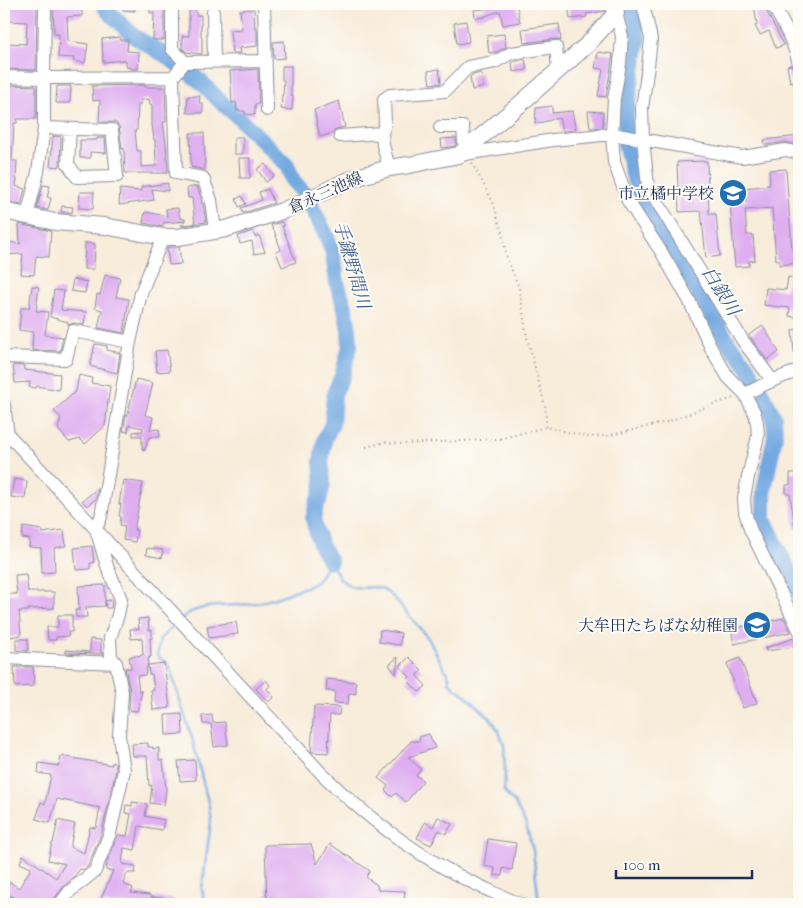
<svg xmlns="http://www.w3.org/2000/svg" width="803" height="908" viewBox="0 0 803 908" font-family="'IM FELL French Canon','Noto Serif JP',serif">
<rect width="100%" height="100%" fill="#fdfcf7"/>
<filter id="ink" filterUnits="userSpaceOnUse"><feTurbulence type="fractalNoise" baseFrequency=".02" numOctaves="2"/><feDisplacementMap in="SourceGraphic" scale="10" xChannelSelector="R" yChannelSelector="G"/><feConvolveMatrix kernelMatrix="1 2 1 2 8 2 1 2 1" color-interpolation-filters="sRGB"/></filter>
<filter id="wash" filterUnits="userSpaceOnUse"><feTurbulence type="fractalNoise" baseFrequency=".0096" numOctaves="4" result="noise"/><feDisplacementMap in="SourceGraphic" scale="20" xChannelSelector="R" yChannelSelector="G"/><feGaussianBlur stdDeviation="1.12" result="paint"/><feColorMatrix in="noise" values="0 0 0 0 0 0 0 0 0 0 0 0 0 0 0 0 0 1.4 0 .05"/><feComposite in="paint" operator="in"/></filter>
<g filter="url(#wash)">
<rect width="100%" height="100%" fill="#f8ecda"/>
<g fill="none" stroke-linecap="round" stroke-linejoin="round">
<!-- stream -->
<path stroke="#73a9e1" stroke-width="2.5" d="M4 361 8 395V403
M4 466 8 446
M182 618C201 601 232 608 256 603 271 601 286 594 300 589 305 587 311 586 315 583 323 578 323 567 330 561L340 579 350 586 361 588 374 587 383 589 393 597 428 638 449 677V682L455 688 462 692 492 720 499 732 504 744 505 771 504 791 509 798 514 802 526 825 533 850 539 904
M176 623 160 639 157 656 169 665 180 701 192 738 209 806 211 821 202 889 205 904"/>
<!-- river -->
<path stroke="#73a9e1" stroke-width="16" d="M103 4 107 10 135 37 167 56 200 81 223 104 234 113 287 165 293 181 305 194 326 235 333 253 337 283 345 308 349 330 350 346 342 376 334 394 332 424 325 438 321 461 323 484 319 501 317 502 313 519 320 544 330 561
M630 4 636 23 638 40 626 114 625 143 638 194 728 342 748 367 774 417 775 436 764 490V519L799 593"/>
</g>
<g id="blocks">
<!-- building -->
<path fill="#dfaef1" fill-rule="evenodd" d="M6 4H37L36 70 6 69 7 43 26 44 27 22 6 21Z
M53 4H82V16L67 17 68 41 88 44 85 63 73 61 74 58 58 57 59 34H54Z
M123 4H135V11L123 10Z
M150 4H164V40H153L154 13H150Z
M189 4H196V15H201V37H202V54L186 52 182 48V36H189Z
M484 4H519V6L517 7 520 22 503 25 500 11 485 16V17L475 18 474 10 485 9Z
M568 4H603L605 11 586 14 587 17 570 19Z
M754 4H764L765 8 784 45 776 48 769 31 760 35 755 26 757 25Z
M254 9 255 29H257V46L239 48 240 53H232L230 30 242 29 240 10Z
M466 21 469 42 457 44 454 23Z
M559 24 561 41 555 39 524 43 522 29Z
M504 34 506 47 496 52 489 53 487 36Z
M120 37V40H128L127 51 139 52 138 69H131V68L126 67V60L103 62 102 39Z
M284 41 285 58 274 59 273 42Z
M598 52 613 54 606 97 598 96 603 69 595 68Z
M525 59 527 70 513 72 512 62Z
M791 65 794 70 798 72 799 94 796 95 793 81 790 82 787 66Z
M282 66H291V96H293L292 110 281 109 282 95H283L284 80H282Z
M258 69 259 104H255V115L245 114V111H237L236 102 232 103 230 71Z
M439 69 441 83 430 84 428 71Z
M481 73 484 87 472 90 470 77 472 75Z
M5 85 36 86V119H17V123H14L12 161H17L16 179H17L16 186 25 189 21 205 4 201V127Z
M145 85V87H165L166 122H163L166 143 168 173H125L124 148 122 149 119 126 116 123 113 122H99L100 100 93 101 92 86ZM149 99 150 104 152 105V125L154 140H155L156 166 141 167V151H137L135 130H137L138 104H141V100Z
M57 86H71L70 103H56Z
M188 96H200L199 103H203V113H187Z
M339 101 345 127 336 129 333 133 320 137 314 110Z
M552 106V113L572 111 576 130 562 131 559 118 535 124 536 108Z
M588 111 603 112V127L590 128Z
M190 133H204L205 170 191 167Z
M53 136 61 137 60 164 59 167 50 166Z
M799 136V145L785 142 765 145 764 140Z
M234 137H243V154H234Z
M97 138H105L106 153 90 152V158H80V140H97Z
M456 138V144L455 146 442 148 441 139Z
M239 158H250V178H240Z
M707 161 709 214H716L720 256 706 258 701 211 679 212 677 162Z
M265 164 274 176 266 182 257 169Z
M786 169 792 250H799V263L779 265V260H776L772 208 745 210 747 235H753L755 260 749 261V266L735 267 730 202 746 201 745 188 770 185 769 170Z
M168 183V191L152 189 154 200 119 205 120 189 141 191V187Z
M43 185 50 186 47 197 51 198 48 210 37 208Z
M197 186 201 197 202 204 203 203 206 222 182 226 181 225 195 224 192 198H188L187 188Z
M268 189 274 203 243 213 241 208 262 200 259 192Z
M80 192H94L93 209 79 208Z
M242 196 246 204 239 207 236 199Z
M62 206 73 207 72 213 61 212Z
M178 208 180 218 185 219V221L163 223V227L143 223 145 212 167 216 166 209Z
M282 222 284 226H282L296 262 282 267 276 252 281 250 274 230H273L271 225Z
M19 224 51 231 49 257 36 256 34 275 21 274 23 254 4 255V241L20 244Z
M253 231 255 237 259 235 265 252 254 254 252 241 240 244 238 236Z
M85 243 95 244 94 269H84Z
M168 247H179L181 264 169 265 167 249Z
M105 275 120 278 116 297 129 299 124 333 98 328 102 310 95 308 97 294 100 295Z
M788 277 799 278 797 302H799V318L789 316 790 308 764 305 766 288 786 290Z
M73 279 87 282 85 293 71 291Z
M32 286 39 287 36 311 48 312 45 335 63 337 60 351 32 350 33 332 19 330 21 308H29Z
M54 290 64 291 61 310 86 312 84 325 74 323 68 325V322L50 317Z
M763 326 779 352 767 360 749 335Z
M799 329V352H794L792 330Z
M95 344 107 346V350L120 353 117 373 90 366Z
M167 350 170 371 157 372 155 351Z
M13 365 24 366V370L60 374 59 390 37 386 36 388 29 387 30 382 15 383Z
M79 375 92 378 91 383 110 386 105 426 85 444 80 439 69 442 58 429 61 418 54 411 76 391Z
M136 379 153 383 145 415 153 417 150 430 159 429 160 437H149L145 450 142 449V436H133V432L143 431V428L129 425 128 432 123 431 126 415 127 416Z
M790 473H799V528L795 529 790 494H786V485H790Z
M14 479 27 481 25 499 11 497Z
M123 480 143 483 134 530H137L135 542 123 540 125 526 120 525 121 517 119 516 121 504H119Z
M98 488 96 499 87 506 82 501Z
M23 527 42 530V533L64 530 66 546 54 548 55 572 42 573 41 548 29 547 30 539 22 538Z
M92 546 94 563H90V569L76 570 74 548Z
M147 548 163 550 162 558 146 555Z
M26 574 28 592H54V608L28 609V611H19L21 635 10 637 8 618H4V594H17L15 575Z
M105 585V606L86 607 87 617H76L75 610H79L78 586Z
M112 600 111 608H106L105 601Z
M58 615H72V632H68L69 636 56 637V640H48L47 627H58Z
M148 618 149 630H152V638H150L151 657H149L145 675 137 676 139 691H142L137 711 129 710 130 691 125 668H131L129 657 143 655 142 638 131 639 130 629H139L138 619Z
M784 618 791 632 734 644 731 629Z
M236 622 238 634 209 638 207 626Z
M380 630 401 633 400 645 379 642Z
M794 638 795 647 766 651 765 648Z
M16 639H28V651L16 650Z
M90 639 101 640V653H103V654L66 653V650L90 652Z
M398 657 396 674 389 665Z
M409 657 422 670 417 676 426 686 419 692 407 680 410 677 400 666Z
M740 658 757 703 743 708 727 663Z
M164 663 170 708 153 710 151 690H154L152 674H149L148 665Z
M14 667H33L34 686 15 687Z
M327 679 356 682V694L349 693 348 704 334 703 335 691H326Z
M266 680 270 685 267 689 274 697 268 702 256 689Z
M314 706 340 707 339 715H330L328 753 313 752 311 751Z
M182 714 183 734 166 735 165 715Z
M212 715 213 723 225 722 228 745 214 747 211 724H203L202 716Z
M429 734 435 748 408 757 421 769 416 775 423 781 406 802 396 793 392 797 385 790 388 786 378 778 411 741H420L419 737Z
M148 743V747H153V749L159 748V760H163L166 789 164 805 150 803 152 785 149 786 147 756H133L132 744Z
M61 756 112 765V762L115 763 116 770 102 831 88 866 83 870 80 869 75 876 64 886 54 899 52 904H17L16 901 14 897 4 893V891L10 882 19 888 31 868 20 863 23 855 56 878 65 864 48 860 52 843H53L58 820 75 824 70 847 84 853 90 827 96 828 100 808 57 799 50 823 36 819 41 802 45 804 51 775 38 773 39 763 59 766Z
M195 760 196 780 180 781 178 761Z
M132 802 147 804 145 816 164 820 162 830 139 826 135 850 124 848 122 864 136 866 135 873H127L123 884 133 888 131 893 150 895V897L174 899V904H99L113 871 106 870 107 862 118 835 127 836 131 814 125 813 126 805 132 806Z
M438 817 452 824 446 834 439 830 431 845 417 838 425 822 433 827Z
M488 839 516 843 512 870 503 868 502 876 494 875 495 868 484 866Z
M311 844 317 864 330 844 370 871 366 877 377 885 378 890 405 891 404 901 379 899 380 904H267L265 845Z"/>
</g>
</g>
<g filter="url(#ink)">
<use href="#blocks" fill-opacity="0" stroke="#8a8e9c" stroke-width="1"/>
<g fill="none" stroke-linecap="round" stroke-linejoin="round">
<defs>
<path id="minor" d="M172 4V49L185 62
M264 4 267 110
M643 4 651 39 648 66 642 108 643 139 648 187 743 341 772 380
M772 4C783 23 794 42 799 64
M213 12 214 62
M616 13 622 36 620 64 614 99 612 134 614 162 628 201 662 253 689 300 712 350 728 377 745 394 755 414 757 423 758 436 748 477 744 498 745 512 750 529 799 630
M4 77 44 78 45 4
M173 77 185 62 265 61
M440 127H463L464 142 467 149
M44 128 112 130 117 176 77 177 68 164 70 129
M382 133 383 145 389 168
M340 136 382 133 385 124 384 99 390 95 445 91 468 67 495 62 511 53 556 47 558 71
M459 155 553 140 612 134 742 157 786 150 799 153
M27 216 38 172 44 128V78L173 77 176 173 203 178 211 200 215 231
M4 357 66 359 73 331 130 342
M745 394C763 385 780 376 799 371
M4 405 8 435 4 443
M4 430 322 774C371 822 423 861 486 889 497 894 509 900 521 904
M4 658 116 663
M4 901 9 904
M60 904 70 891 95 871 110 833 124 770 119 736 122 692 116 663 111 657 110 638 118 615 121 599 107 566 96 529 101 517 130 342 141 293 163 237"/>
<path id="major" d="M4 211 55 222 104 226 163 237H178L226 229 282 211 299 204 344 182 361 176 389 168 409 165 459 155 519 105 570 60 589 43 616 13 613 4"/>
</defs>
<!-- minor casing -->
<use href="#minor" stroke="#8a8e9c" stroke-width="14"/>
<!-- major casing -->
<use href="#major" stroke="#8a8e9c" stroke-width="18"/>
<!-- path -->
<path stroke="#8a8e9c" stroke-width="2" stroke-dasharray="1 4" stroke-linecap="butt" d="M472 163 493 202 502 232 507 259 519 287 527 337 545 406 546 418V427
M366 447 385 442 399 444 499 439 546 427 589 437 611 435 667 422 714 404 734 398"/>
<!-- minor -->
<use href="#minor" stroke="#fff" stroke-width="12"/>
<!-- major -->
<use href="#major" stroke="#fff" stroke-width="16"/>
</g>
</g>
<!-- icons -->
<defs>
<symbol id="school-disc" viewBox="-11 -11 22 22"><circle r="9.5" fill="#1f6fb2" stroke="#fdfcf7"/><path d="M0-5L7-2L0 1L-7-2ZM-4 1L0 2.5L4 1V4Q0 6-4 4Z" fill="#fff"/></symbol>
</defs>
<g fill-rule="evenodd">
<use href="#school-disc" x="717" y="177" width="32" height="32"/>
<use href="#school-disc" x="741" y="609" width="32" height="32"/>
</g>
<g text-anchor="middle" stroke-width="4" stroke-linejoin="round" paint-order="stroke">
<!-- street labels -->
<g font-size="16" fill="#1b2f5e" stroke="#fdfcf7">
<text transform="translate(325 192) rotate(-24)" y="6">倉永三池線</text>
</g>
<!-- poi labels -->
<g font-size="16" fill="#1b2f5e" stroke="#fdfcf7" text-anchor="end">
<text x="714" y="199">市立橘中学校</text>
<text x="738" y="631">大牟田たちばな幼稚園</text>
</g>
<!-- water labels -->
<g font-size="18" font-style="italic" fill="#3a5a8c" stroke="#fdfcf7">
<text transform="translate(352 265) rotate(74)" y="6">手鎌野間川</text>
<text transform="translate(721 291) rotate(58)" y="6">白銀川</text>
</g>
</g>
<!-- margin -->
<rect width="803" height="908" fill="none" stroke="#fdfcf7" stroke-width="20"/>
<!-- scale -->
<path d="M616 870v8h136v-8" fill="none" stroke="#1b2f5e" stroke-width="2.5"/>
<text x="623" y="870" font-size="15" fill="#1b2f5e" stroke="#fdfcf7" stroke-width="4" paint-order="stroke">100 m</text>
</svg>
